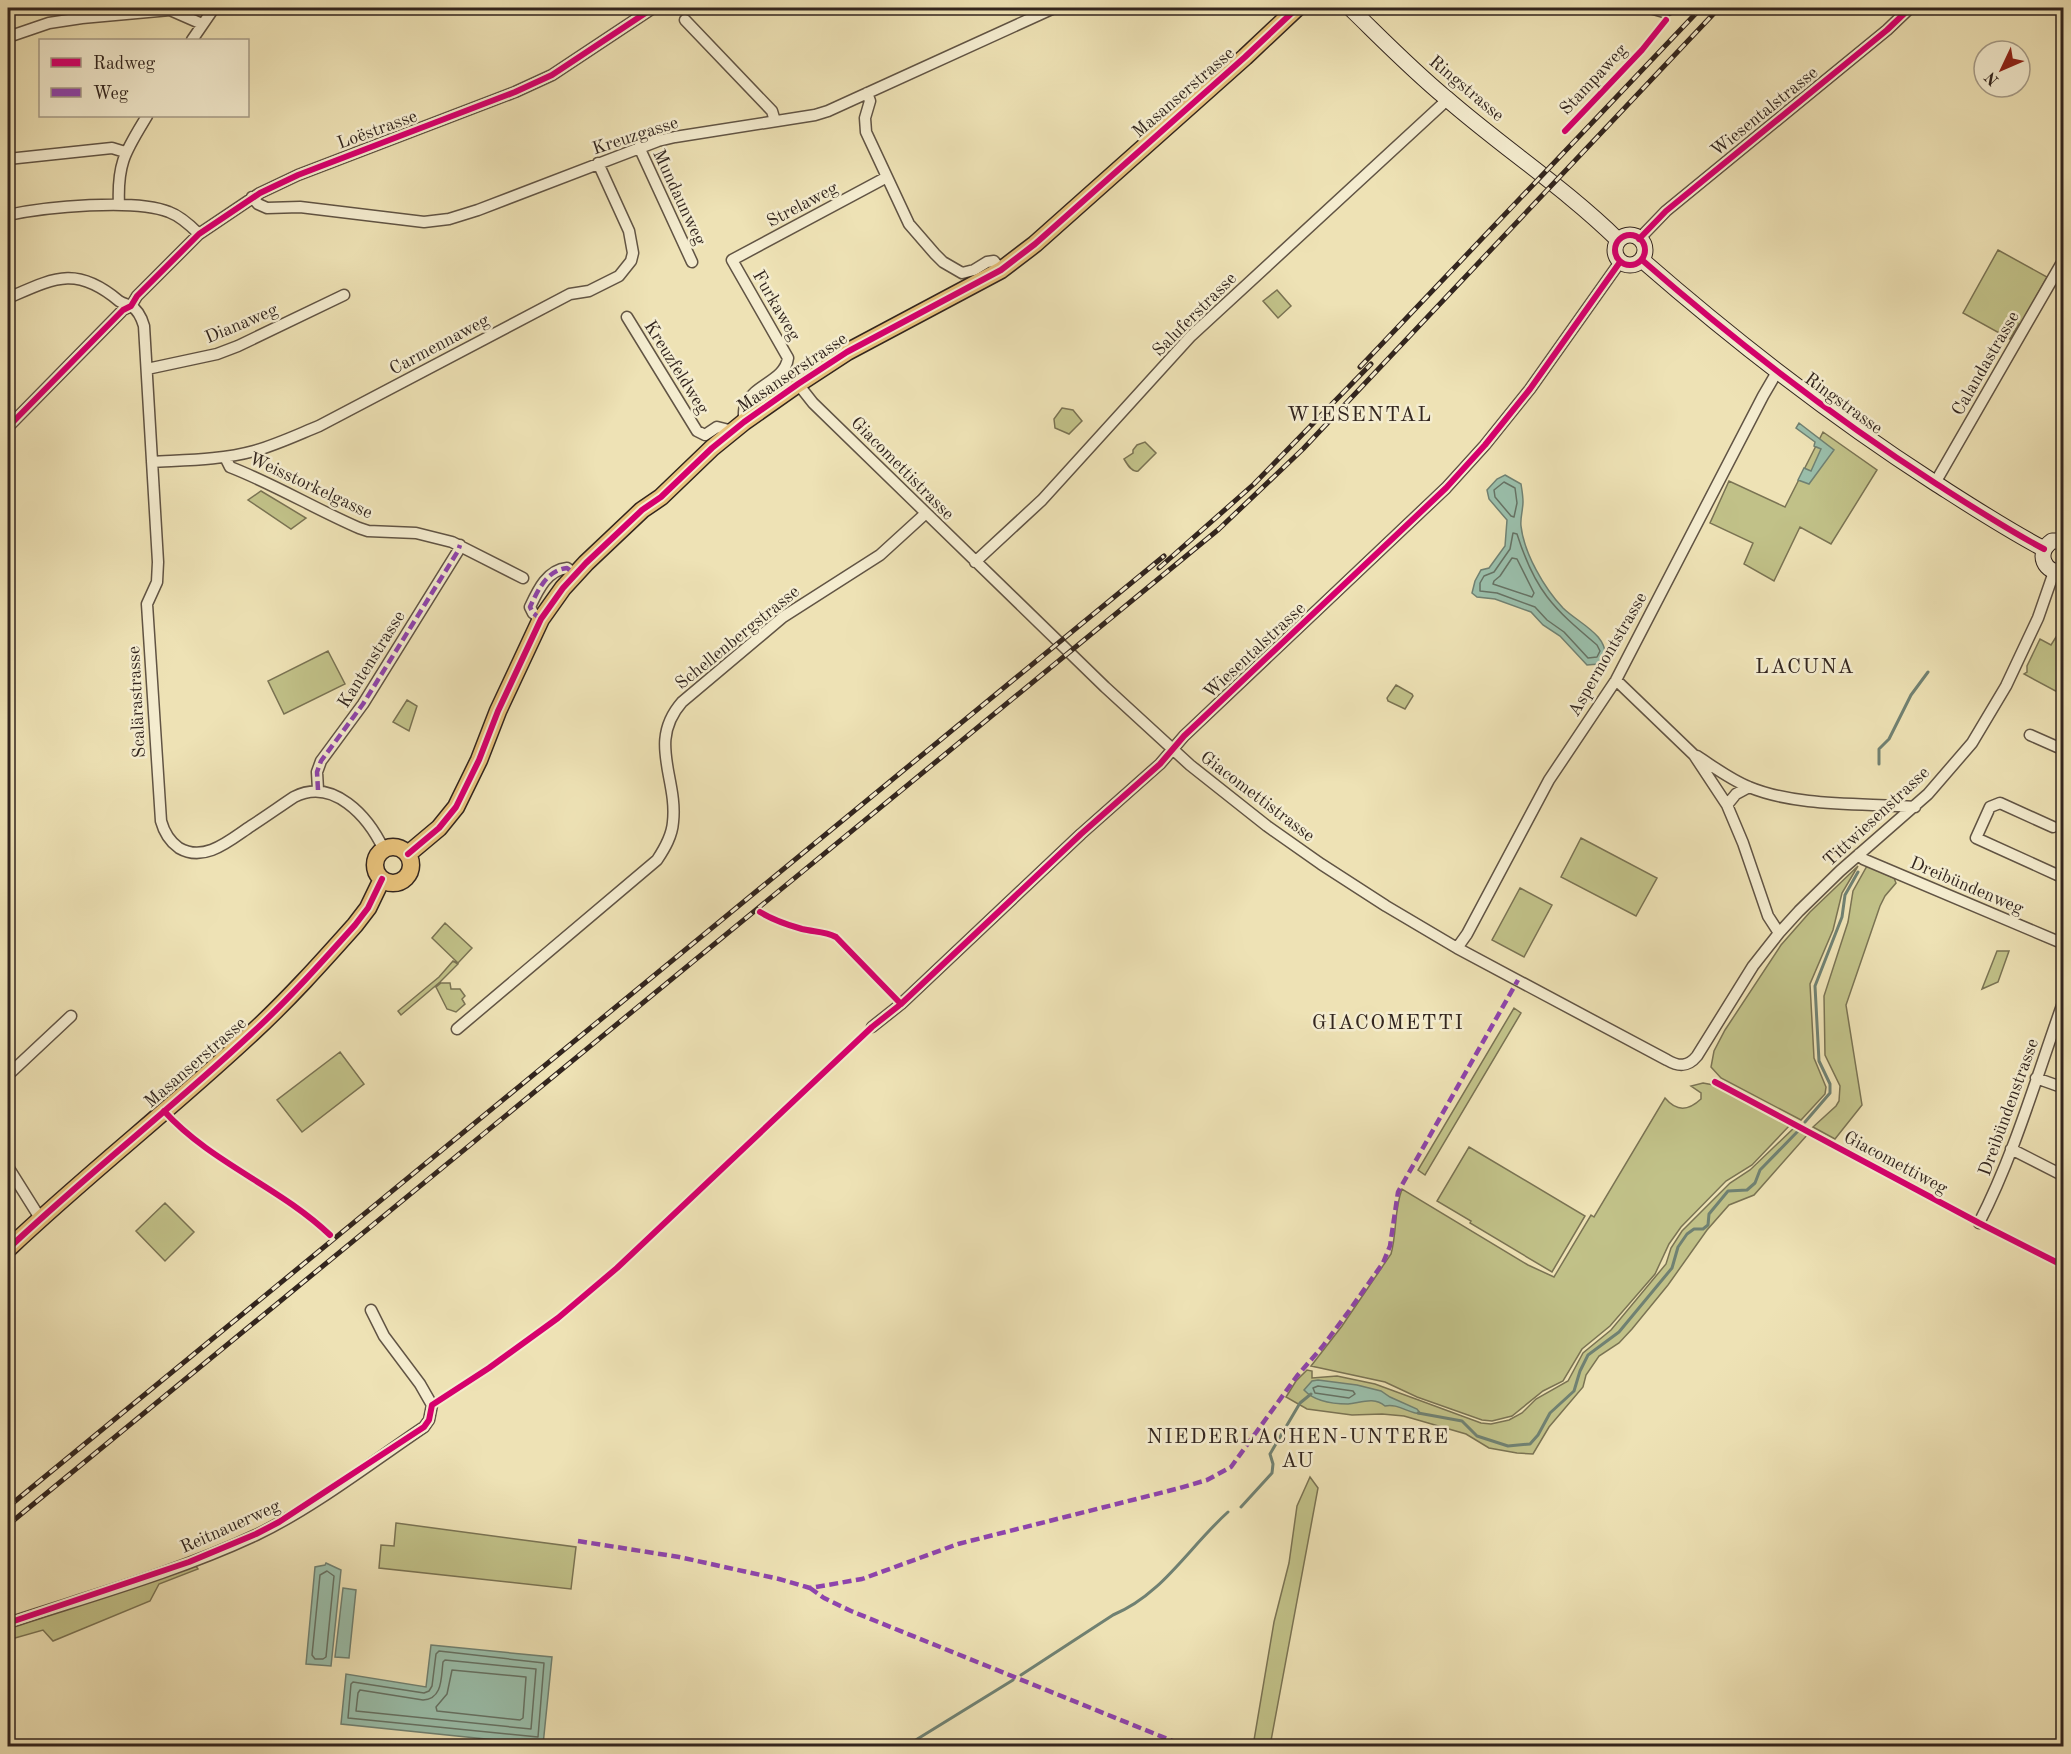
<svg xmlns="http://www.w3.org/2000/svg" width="2071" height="1754" viewBox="0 0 2071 1754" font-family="'Old Standard TT',serif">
<rect width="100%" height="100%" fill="#eee2b5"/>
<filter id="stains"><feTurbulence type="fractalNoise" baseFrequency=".00333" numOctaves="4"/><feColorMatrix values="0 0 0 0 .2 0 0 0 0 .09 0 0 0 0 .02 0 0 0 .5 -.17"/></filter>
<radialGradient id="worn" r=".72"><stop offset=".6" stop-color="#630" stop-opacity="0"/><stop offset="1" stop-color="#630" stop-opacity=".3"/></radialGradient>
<!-- green -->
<path fill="#c1c188" stroke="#7a7353" stroke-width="1.5" d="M1998 250 2047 277 2021 324H2019L2010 339 1963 313Z
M1277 290 1291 306 1278 318 1263 301Z
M1062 408 1073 410 1082 421 1069 434 1055 428 1054 419Z
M1823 432 1877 470 1831 544 1800 527 1774 581 1744 564 1753 543 1710 523 1729 481 1785 507Z
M1145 442 1156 453 1138 471C1132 473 1127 464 1124 459L1133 453V450L1137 445Z
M261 491 306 518 291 529 248 500Z
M2056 637 2063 641V695L2024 674 2027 672V666L2040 639 2051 645Z
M328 651 345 684 284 714 268 681Z
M1396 685 1412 694 1413 696 1405 709 1388 701 1387 698Z
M407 700 417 706 409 731 393 722Z
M1581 838 1657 878 1636 916 1561 877Z
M1858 866 1842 893 1833 930 1810 984 1814 1058 1826 1087 1825 1094 1801 1120 1721 1078 1711 1067 1714 1051 1725 1030 1781 945 1810 912Z
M1867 866 1894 878 1896 883 1885 896 1880 906 1846 1005 1862 1105 1835 1139 1813 1127 1836 1106 1839 1101 1840 1086 1825 1055 1824 996 1848 922 1853 891Z
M1520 888 1552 905 1524 957 1492 940Z
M445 923 472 948 458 963 432 938Z
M1997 951H2009L1998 982 1982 989Z
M453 961 458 964 440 982 401 1015 398 1011 439 977Z
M441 983H450L451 989H460L465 996 462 999 465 1004 456 1012 447 1009 436 987Z
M1514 1008 1521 1013 1425 1175 1418 1170Z
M340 1052 364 1084 302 1132 277 1100Z
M1703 1083 1719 1086 1791 1124 1752 1165 1726 1181 1681 1227 1669 1244 1655 1274 1610 1326 1582 1349 1563 1381 1543 1391 1512 1416 1492 1421 1482 1420 1417 1397 1385 1382 1311 1366 1342 1326 1391 1254C1397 1233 1394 1210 1402 1189L1528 1265 1554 1277 1591 1215 1594 1217 1665 1098C1677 1112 1688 1111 1701 1099V1093L1691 1086Z
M1795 1127 1808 1134 1754 1195 1729 1205 1707 1230 1668 1285 1632 1329 1619 1343 1599 1356 1586 1375 1583 1387 1549 1427 1533 1454 1517 1453 1489 1448 1466 1434 1404 1416 1382 1414 1352 1415 1307 1409 1286 1397 1296 1381 1307 1370 1312 1371V1378L1337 1376 1375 1384 1481 1423 1491 1424 1509 1420 1522 1413 1536 1399 1568 1381 1583 1353 1611 1330 1666 1264 1671 1248 1682 1231 1730 1183 1750 1170Z
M1469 1147 1585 1216 1552 1272 1470 1223 1471 1221 1437 1201Z
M165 1203 194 1232 165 1261 136 1231Z
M1310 1477 1318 1488 1270 1746H1253L1274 1622 1289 1563 1297 1506Z
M396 1523 576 1547 571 1589 379 1568 381 1545 394 1546Z
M195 1565 198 1569 159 1584 150 1601 53 1641 43 1630 8 1640V1628Z"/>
<!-- water -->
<path fill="#9abeaa" stroke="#708172" stroke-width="1.5" d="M1799 423 1834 450 1809 484 1798 480 1804 468 1811 471 1821 449 1814 446 1815 442 1796 428Z
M1505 475 1521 484C1522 490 1523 496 1523 502 1523 510 1520 518 1521 526 1524 553 1544 588 1563 608 1578 623 1609 635 1605 659L1599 664 1587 665 1560 636 1543 625 1531 612 1495 599 1477 597 1472 593 1475 581 1481 570 1489 568 1505 546 1507 520 1489 499 1487 490 1497 479Z
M1318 1380 1357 1385 1381 1391 1390 1397 1417 1409 1421 1414C1408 1413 1397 1403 1385 1406 1374 1396 1360 1403 1348 1404 1332 1404 1315 1402 1304 1390L1312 1381Z
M326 1563 341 1570 331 1666 306 1664 315 1567 325 1565Z
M343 1588 356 1590 349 1658 335 1657Z
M431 1645 552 1657 543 1745 341 1724 346 1674 426 1687Z"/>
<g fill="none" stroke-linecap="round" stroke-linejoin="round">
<!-- shore -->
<path stroke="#667264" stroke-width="1.5" d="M1504 482 1515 488 1517 503 1514 517 1511 516 1495 497 1494 490Z
M1513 533 1517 534C1535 591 1553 608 1597 645L1600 651 1597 657 1588 658 1564 632 1547 620 1535 607 1497 593 1480 591V583L1484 576 1494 572 1510 549Z
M1512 558 1517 559 1534 593 1532 597 1493 584 1494 581 1500 576Z
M1318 1386 1353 1391 1355 1394 1349 1398 1315 1393 1313 1388Z
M327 1571 334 1576 326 1657 323 1659H315L312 1655 320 1575Z
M439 1651 544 1663 538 1737 348 1718 351 1684 353 1682 424 1693 429 1691 432 1686 436 1654Z
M445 1660 536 1669 531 1729 356 1711 358 1693 360 1690 423 1700C443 1699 441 1677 443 1662Z
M452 1670 526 1677 523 1718 520 1720 437 1711 436 1707 447 1694Z"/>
<!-- stream -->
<path stroke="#708172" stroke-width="3" d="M1879 764V749L1889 739 1911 695 1928 672
M1805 1122 1830 1093V1084L1819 1061 1815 986 1842 917 1845 895 1858 872
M1418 1413 1462 1421 1477 1436 1508 1446 1530 1444 1538 1435 1550 1413 1574 1391 1580 1371 1588 1355 1619 1332 1672 1268 1678 1247 1687 1234 1694 1229H1703L1708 1225 1709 1214 1728 1191 1747 1190 1755 1183 1760 1170 1799 1130
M1241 1507 1272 1473 1273 1464 1270 1454 1300 1403 1311 1394
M1021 1675 1113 1615C1162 1595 1189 1547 1228 1512
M906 1746 1013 1680"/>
<defs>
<path id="minor" d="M1650 8 1664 12 1671 8
M685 20 772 111 775 121
M8 37 49 23 82 18 170 10 202 24
M192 40 214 8
M867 93 870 101 865 118 866 132 909 224 935 254 943 262 962 273 974 270 987 262 994 261 1001 270
M639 147 692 262
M8 159 112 148 125 152
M252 197 258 204 267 208 300 207 424 222 449 219 478 210 658 141 675 137 815 115 828 111 1054 8
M119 205C117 162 126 151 147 116
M8 215C45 207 135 198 169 212 180 216 190 225 199 234
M1639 239 1666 211 1887 30 1910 8
M8 298C54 278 76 265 119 301 123 304 127 304 131 306 138 310 142 319 144 326L158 562 157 582 147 604 161 821C164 832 169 841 179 848 205 863 230 840 251 826 265 817 279 807 294 797 333 777 368 816 384 850
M627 317 697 431 705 435 717 427 733 431
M147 369 217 354 238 346 344 295
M798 384 813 403 1105 687 1190 765 1267 826 1321 864 1386 906 1457 948 1667 1060C1679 1067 1688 1067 1697 1056L1753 966 1779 933 1799 911 1840 871 1928 794 1972 743 2006 686 2038 618 2054 572
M744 422C744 416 743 409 746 403 756 384 785 380 788 358L732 260 887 177
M8 427 123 310 131 306 137 296 199 234 260 193 298 175 515 92 552 75 653 8
M225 457 230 467C274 484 315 509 359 528L368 531 416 533 452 542 523 578
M152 462C186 460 221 460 254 451 276 445 297 435 319 426L570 294 589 291 619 276 631 261 633 253 629 231 598 163
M1935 483 2064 259
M975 562 1042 500 1191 336 1447 100
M541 619 533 613 530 607C538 590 547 570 567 568L575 574
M1616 680 1694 755 1727 805 1743 843 1768 916 1779 933
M2030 735 2064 750
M1697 756C1714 767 1731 780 1749 787 1797 807 1863 803 1915 807
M318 790 317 772 321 761 363 704 458 551 460 545
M1727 805 1736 794 1749 787
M2053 827 2000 803 1990 807 1976 838 2064 878
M1859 854 1863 859 2064 944
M1457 948 1467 934 1549 780 1616 680 1763 396 1777 372
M872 1027 901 1004 1081 834 1160 764 1184 736 1446 488 1485 445 1530 389 1620 262
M457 1029 657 860C665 848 672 836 673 822 678 778 647 742 682 702L783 617 880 555 925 514
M8 1075 71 1016
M2036 1078 2064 1088
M2011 1149 2064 1176
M8 1167 40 1218
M1979 1223C2015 1153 2037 1075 2064 1000
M8 1623C90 1596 177 1572 256 1535 313 1508 372 1462 424 1427L429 1420 432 1405 420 1384 384 1336 371 1310"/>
<path id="secondary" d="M1350 8C1381 38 1412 70 1446 98 1502 147 1565 188 1618 240
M1615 250a15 15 0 1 1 30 0a15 15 0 1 1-30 0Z
M1642 260C1735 341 1831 416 1935 483 1971 506 2006 529 2044 549
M2064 541H2052C2035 553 2044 574 2064 572"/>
<path id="primary" d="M375 865a18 18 0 1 1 36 0a18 18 0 1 1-36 0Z
M408 854 439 828 456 807 479 760 498 711 541 619 563 588 586 563 642 510 661 497 712 448 744 422 798 384 847 352 1001 270 1035 244 1245 57 1297 8
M8 1249C86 1175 172 1108 251 1034 288 1000 322 962 355 925L368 908 382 879"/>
</defs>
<!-- minor casing -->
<use href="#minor" stroke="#615444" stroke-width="13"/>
<!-- secondary casing -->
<use href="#secondary" stroke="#32251e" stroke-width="17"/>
<!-- primary casing -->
<use href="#primary" stroke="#32251e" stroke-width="19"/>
<!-- minor -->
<use href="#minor" stroke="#f4eccf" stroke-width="10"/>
<!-- secondary -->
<use href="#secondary" stroke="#f4eccf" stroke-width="15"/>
<!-- primary -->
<use href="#primary" stroke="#e7c17a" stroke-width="16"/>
<defs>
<path id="rail" d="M1360 367 1701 8
M1159 568 1254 484 1371 364
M8 1507 1164 556
M8 1525 1219 529 1303 449 1719 8"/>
</defs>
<!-- rail casing -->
<use href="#rail" stroke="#32251e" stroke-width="5"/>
<!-- rail -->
<use href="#rail" stroke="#f4eccf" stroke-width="3" stroke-dasharray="9" stroke-linecap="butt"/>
<!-- quiet -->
<path stroke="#8e44ad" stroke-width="4.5" stroke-dasharray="9 4.5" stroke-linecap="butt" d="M541 619 533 613 530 607C538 590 547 570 567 568L575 574
M318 790 317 772 321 761 363 704 458 551 460 545
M578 1541 679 1557 779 1579 810 1588 862 1579 958 1544 1176 1489 1207 1480 1231 1467 1297 1376 1323 1346 1349 1311 1383 1263 1390 1246 1398 1192 1518 980
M810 1588 824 1598 851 1611 1185 1746"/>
<defs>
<path id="cycleway" d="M1565 131 1642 50 1666 20
M1615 250a15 15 0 1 1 30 0a15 15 0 1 1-30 0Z
M1639 239 1666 211 1887 30 1910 8
M1642 260C1735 341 1831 416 1935 483 1971 506 2006 529 2044 549
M8 427 123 310 131 306 137 296 199 234 260 193 298 175 515 92 552 75 653 8
M408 854 439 828 456 807 479 760 498 711 541 619 563 588 586 563 642 510 661 497 712 448 744 422 798 384 847 352 1001 270 1035 244 1245 57 1297 8
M760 912C773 920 788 925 802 929 814 932 825 931 836 937L901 1004
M1715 1082 1979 1223 2064 1266
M164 1111C211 1163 280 1187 330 1235
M8 1249C86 1175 172 1108 251 1034 288 1000 322 962 355 925L368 908 382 879
M8 1623 189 1562 256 1534 279 1522 424 1427 429 1420 432 1405 489 1368 558 1318 617 1268 872 1027 901 1004 1081 834 1160 764 1184 736 1446 488 1485 445 1530 389 1620 262"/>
</defs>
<!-- cycleway casing -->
<use href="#cycleway" stroke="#f4eccf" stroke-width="10"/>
<!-- cycleway -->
<use href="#cycleway" stroke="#d6006c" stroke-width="6"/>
</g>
<g text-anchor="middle" stroke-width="5" stroke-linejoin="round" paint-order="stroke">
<!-- street labels -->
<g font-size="18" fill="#32251e" stroke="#f4eccf">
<text transform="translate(1593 79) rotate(-47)" y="6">Stampaweg</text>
<text transform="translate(1467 88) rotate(40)" y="6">Ringstrasse</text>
<text transform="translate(1183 92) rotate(-41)" y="6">Masanserstrasse</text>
<text transform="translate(1764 111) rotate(-39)" y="6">Wiesentalstrasse</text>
<text transform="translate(377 129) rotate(-20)" y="6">Loëstrasse</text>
<text transform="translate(635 135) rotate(-18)" y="6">Kreuzgasse</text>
<text transform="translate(680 197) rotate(65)" y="6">Mundaunweg</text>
<text transform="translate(802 204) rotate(-28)" y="6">Strelaweg</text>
<text transform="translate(777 305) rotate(60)" y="6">Furkaweg</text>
<text transform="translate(1194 314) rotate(-45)" y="6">Saluferstrasse</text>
<text transform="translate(241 323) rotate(-23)" y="6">Dianaweg</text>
<text transform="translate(439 344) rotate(-28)" y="6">Carmennaweg</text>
<text transform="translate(1985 363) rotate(-60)" y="6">Calandastrasse</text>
<text transform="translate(677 367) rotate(58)" y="6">Kreuzfeldweg</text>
<text transform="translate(792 372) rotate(-34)" y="6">Masanserstrasse</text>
<text transform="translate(1844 403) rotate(36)" y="6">Ringstrasse</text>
<text transform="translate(903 468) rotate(45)" y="6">Giacomettistrasse</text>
<text transform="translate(311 485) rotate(25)" y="6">Weisstorkelgasse</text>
<text transform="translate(737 637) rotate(-39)" y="6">Schellenbergstrasse</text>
<text transform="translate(1254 650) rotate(-43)" y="6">Wiesentalstrasse</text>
<text transform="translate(1607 654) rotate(-60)" y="6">Aspermontstrasse</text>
<text transform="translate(371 659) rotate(-58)" y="6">Kantenstrasse</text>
<text transform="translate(136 702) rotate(-93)" y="6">Scalärastrasse</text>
<text transform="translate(1258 796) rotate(37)" y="6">Giacomettistrasse</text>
<text transform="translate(1876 816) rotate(-43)" y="6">Tittwiesenstrasse</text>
<text transform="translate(1967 885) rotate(23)" y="6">Dreibündenweg</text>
<text transform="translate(195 1062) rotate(-41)" y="6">Masanserstrasse</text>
<text transform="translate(2008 1107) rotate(-70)" y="6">Dreibündenstrasse</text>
<text transform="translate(1896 1162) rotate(28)" y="6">Giacomettiweg</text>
<text transform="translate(230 1526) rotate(-24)" y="6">Reitnauerweg</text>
</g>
<!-- quarter labels -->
<g font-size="21" letter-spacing="1.5" fill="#32251e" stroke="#f4eccf">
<text x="1360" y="421">WIESENTAL</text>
<text x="1805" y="673">LACUNA</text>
<text x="1388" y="1029">GIACOMETTI</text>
<text x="1298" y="1443">NIEDERLACHEN-UNTERE<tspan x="1298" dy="24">AU</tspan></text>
</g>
</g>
<!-- margin -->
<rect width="2071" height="1754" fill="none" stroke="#eee2b5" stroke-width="30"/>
<rect x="9" y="9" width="2053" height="1736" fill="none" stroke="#32251e" stroke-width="3"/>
<rect x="15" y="15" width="2041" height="1724" fill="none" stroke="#32251e" stroke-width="1.5"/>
<!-- legend -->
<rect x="39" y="39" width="210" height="78" fill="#f4eccf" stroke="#a69c88" stroke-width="1.5"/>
<rect x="51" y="58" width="30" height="9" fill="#d6006c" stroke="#a69c88" stroke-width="1.5"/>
<text x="93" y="69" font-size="18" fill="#32251e">Radweg</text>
<rect x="51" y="88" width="30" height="9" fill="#8e44ad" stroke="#a69c88" stroke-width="1.5"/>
<text x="93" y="99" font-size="18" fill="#32251e">Weg</text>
<!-- north arrow -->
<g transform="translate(2002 69) rotate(226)"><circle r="28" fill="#f4eccf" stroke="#a69c88" stroke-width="1.5"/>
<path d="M0-4.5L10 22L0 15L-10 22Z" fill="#8f2418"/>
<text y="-9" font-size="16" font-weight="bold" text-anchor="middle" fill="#32251e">N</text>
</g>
<rect width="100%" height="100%" filter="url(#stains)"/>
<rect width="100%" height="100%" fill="url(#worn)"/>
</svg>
